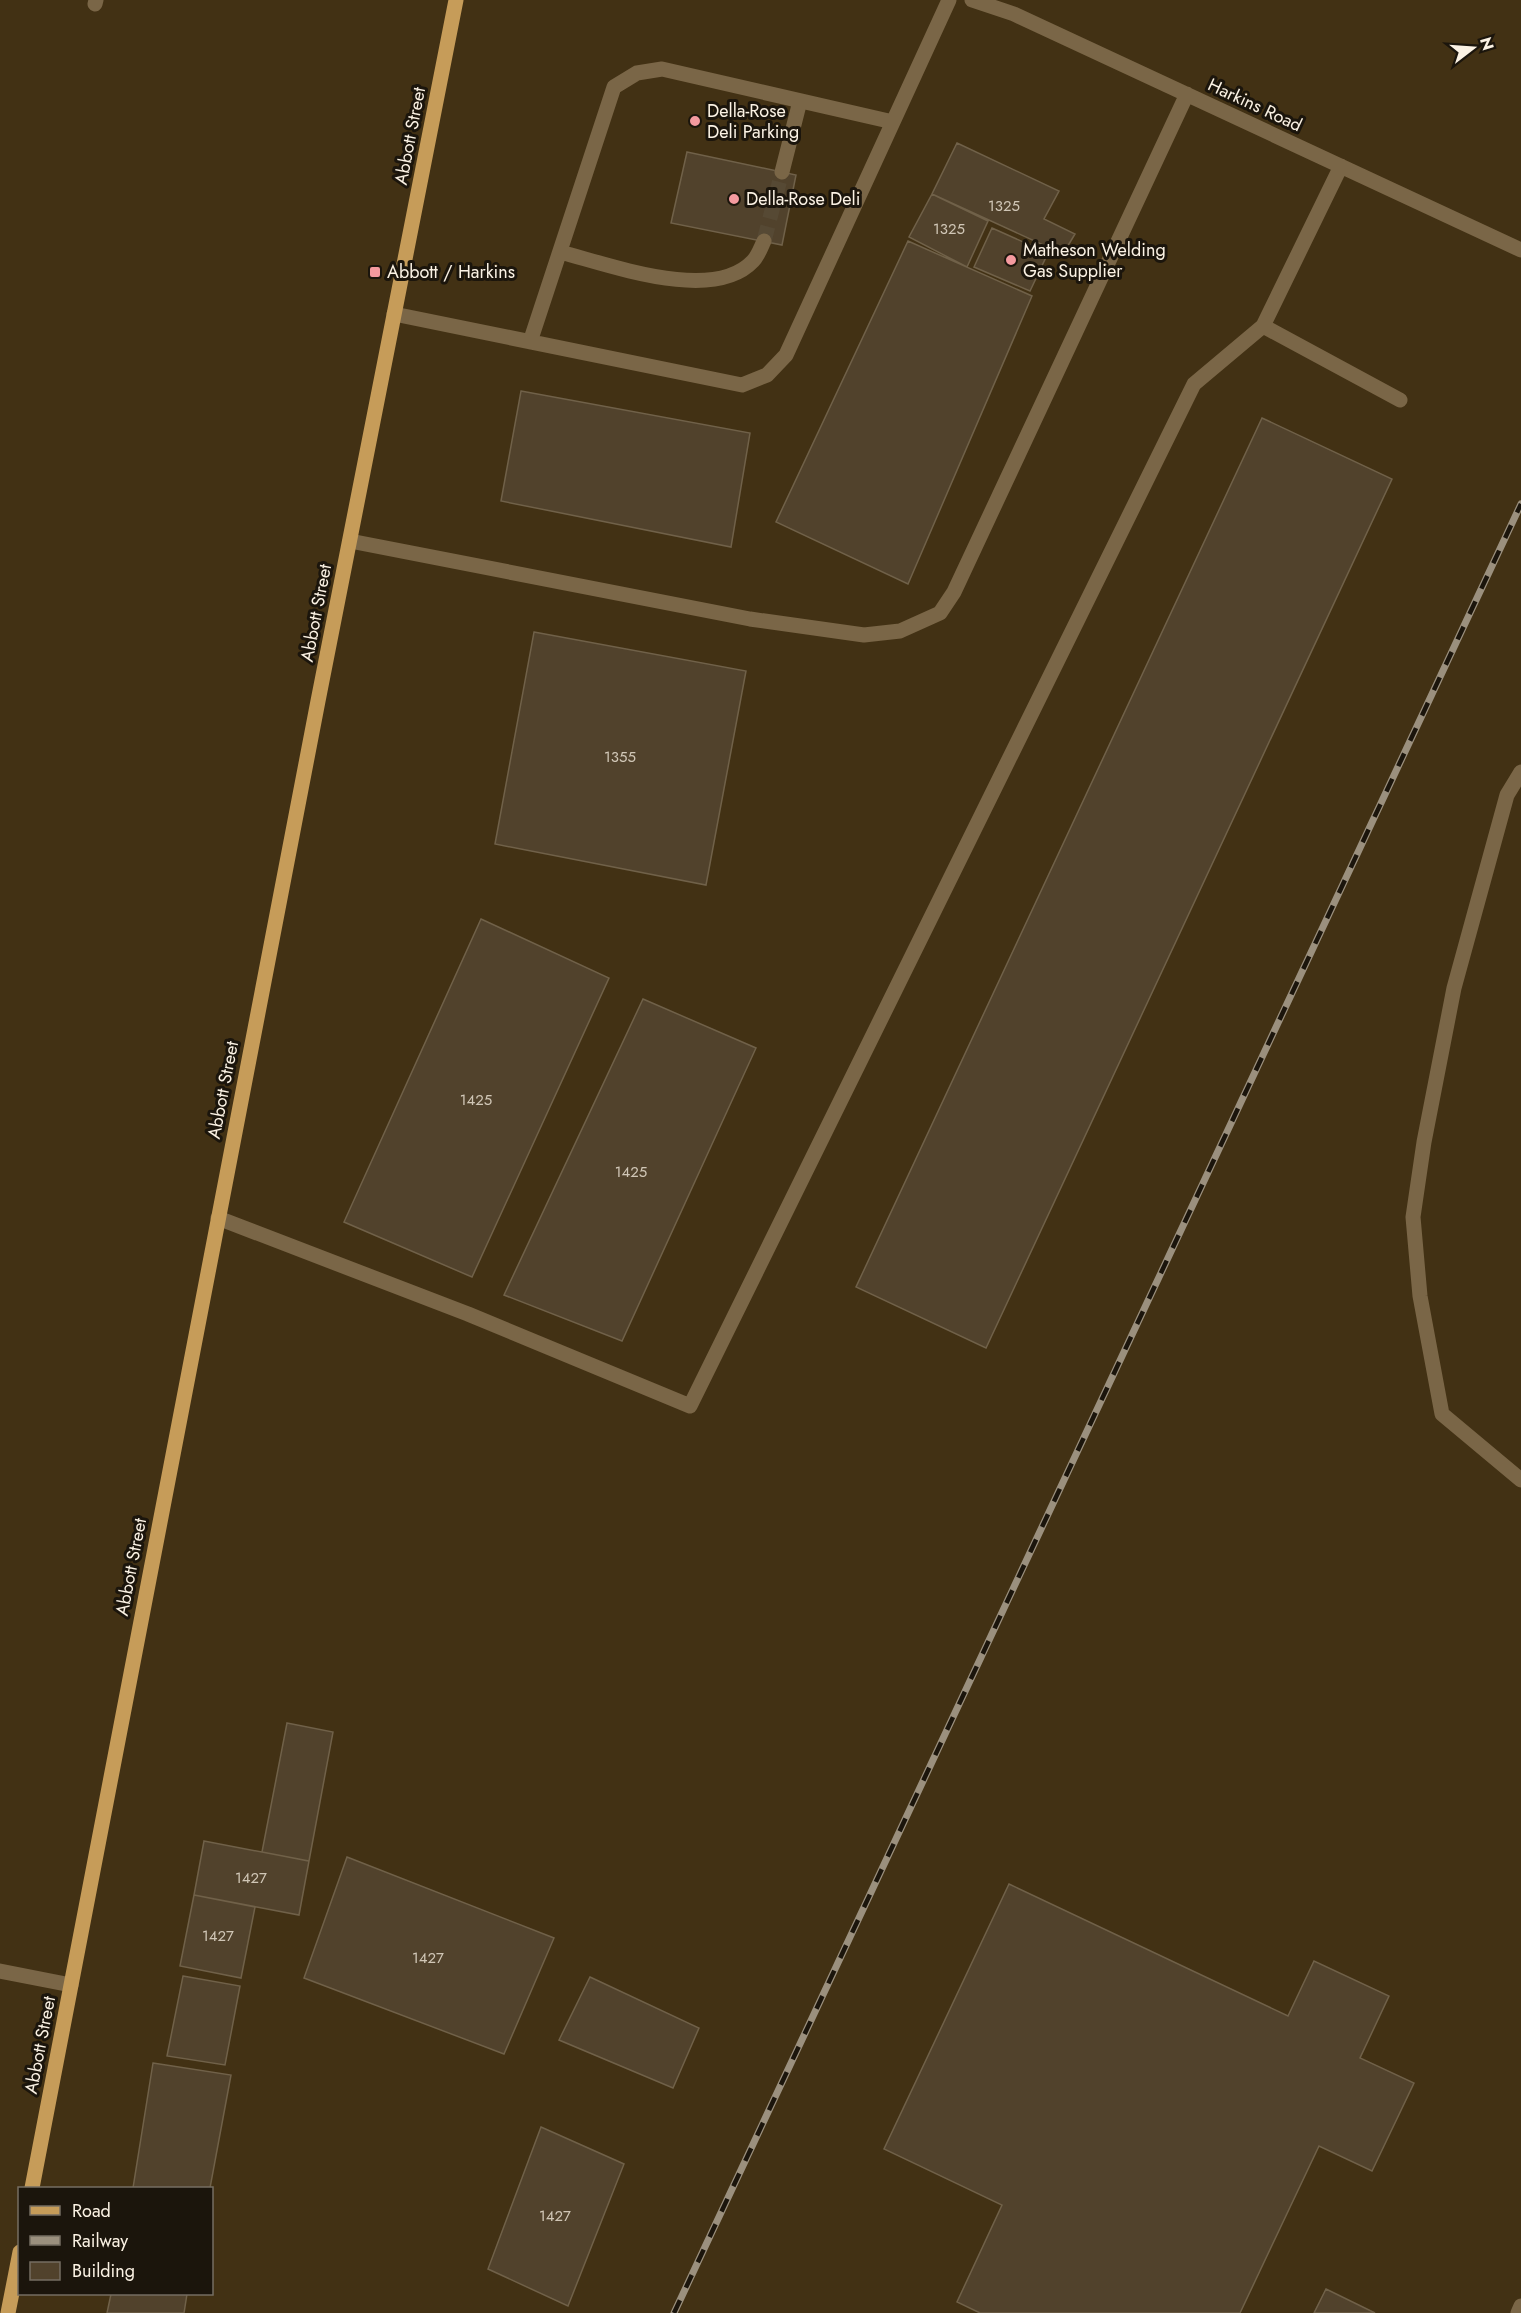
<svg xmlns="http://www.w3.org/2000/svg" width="1521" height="2313" viewBox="0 0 1521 2313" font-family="Jost,sans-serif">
<rect width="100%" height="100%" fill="#392b15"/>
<!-- built -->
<path fill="#423114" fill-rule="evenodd" d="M0 0H1521V2313H0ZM20 2188H212V2294H20Z"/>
<!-- building -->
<path fill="#51422c" stroke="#706149" stroke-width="1.5" d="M957 143 1059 191 1044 219 1075 234 1063 254 932 194Z
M687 152 796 175 782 245 671 223Z
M932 194 988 221 967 267 909 237Z
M992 228 1048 253 1030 291 974 267Z
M908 241 1032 296 908 584 776 522Z
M521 391 750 433 731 547 501 501Z
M1262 418 1392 479 986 1348 856 1287Z
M534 632 746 671 706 885 495 844Z
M481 919 609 978 472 1277 344 1222Z
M643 999 756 1048 622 1341 504 1295Z
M287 1723 333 1732 309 1861 262 1852Z
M204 1841 309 1861 299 1915 194 1895Z
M347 1857 554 1938 504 2054 304 1978Z
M1009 1884 1288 2016 1314 1961 1389 1996 1360 2058 1414 2083 1372 2171 1319 2146 1240 2313H980L957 2302 1002 2205 884 2149Z
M194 1895 255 1907 241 1978 180 1966Z
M183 1976 240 1986 225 2065 167 2056Z
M590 1977 699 2028 673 2088 559 2040Z
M153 2063 231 2075 210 2188H133Z
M541 2127 624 2164 568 2306 488 2269Z
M1326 2289 1375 2313H1314Z
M111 2294H187L184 2313H107Z"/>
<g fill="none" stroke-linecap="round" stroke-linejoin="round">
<!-- minor-tunnel -->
<path stroke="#564934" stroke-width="15" stroke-dasharray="15 8" stroke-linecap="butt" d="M764 241 782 172"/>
<!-- minor -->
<path stroke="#7a6647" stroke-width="15" d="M972 0 1014 14 1521 250
M95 4 96 0
M1341 166 1263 326 1400 400
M782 172 800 101
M560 252C608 264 713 304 753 261 758 256 761 247 764 241
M394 314 742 385 767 375 786 355 949 0
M530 342 614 87 637 73 662 69 893 122
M350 541 750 619 864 635 900 631 940 613 954 592 1187 94
M1521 772 1507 795 1454 988 1424 1142 1413 1217 1420 1296 1442 1414 1521 1480
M218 1218 468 1314 690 1406 1194 384 1263 326
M0 1971 71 1985
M1518 2313 1521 2306"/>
<!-- major -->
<path stroke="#c69c59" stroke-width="15" d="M32 2188 318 701 456 0
M8 2313 20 2252"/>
<defs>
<path id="rail" d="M674 2313 1521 504"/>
</defs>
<!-- rail casing -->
<use href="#rail" stroke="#9b907e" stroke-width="7"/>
<!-- rail -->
<use href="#rail" stroke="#1b150c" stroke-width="4.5" stroke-dasharray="14" stroke-linecap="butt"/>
</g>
<!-- markers -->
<g fill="#f49a9f" stroke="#1b150c" stroke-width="2">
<circle cx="695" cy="121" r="6"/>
<circle cx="734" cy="199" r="6"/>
<circle cx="1011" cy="260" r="6"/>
<rect x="369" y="266" width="12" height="12" rx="3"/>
</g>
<g text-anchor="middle" stroke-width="6" stroke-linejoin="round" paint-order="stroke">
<!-- number labels -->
<g font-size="15" fill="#d0c6b6">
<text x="1004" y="211">1325</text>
<text x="949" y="234">1325</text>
<text x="620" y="762">1355</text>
<text x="476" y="1105">1425</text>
<text x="631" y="1177">1425</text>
<text x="251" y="1883">1427</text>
<text x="218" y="1941">1427</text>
<text x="428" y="1963">1427</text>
<text x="555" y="2221">1427</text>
</g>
<!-- street labels -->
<g font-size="18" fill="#fbf2e4" stroke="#1b150c">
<text transform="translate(1255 105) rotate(25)" y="6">Harkins Road</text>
<text transform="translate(410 136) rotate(-79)" y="6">Abbott Street</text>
<text transform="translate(316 613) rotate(-79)" y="6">Abbott Street</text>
<text transform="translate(223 1090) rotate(-79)" y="6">Abbott Street</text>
<text transform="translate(131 1567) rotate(-79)" y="6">Abbott Street</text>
<text transform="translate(40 2045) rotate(-79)" y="6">Abbott Street</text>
</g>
<!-- poi labels -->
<g font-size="18" fill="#fbf2e4" stroke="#1b150c" text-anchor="start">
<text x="707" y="117">Della-Rose<tspan x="707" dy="21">Deli Parking</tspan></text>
<text x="746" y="205">Della-Rose Deli</text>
<text x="1023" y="256">Matheson Welding<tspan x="1023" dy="21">Gas Supplier</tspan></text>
<text x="387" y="278">Abbott / Harkins</text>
</g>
</g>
<!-- legend -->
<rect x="18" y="2187" width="195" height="108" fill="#1b150c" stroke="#756d62" stroke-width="1.5"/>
<rect x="30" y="2206" width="30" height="9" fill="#c69c59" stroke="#756d62" stroke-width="1.5"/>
<text x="72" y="2217" font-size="18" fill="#fbf2e4">Road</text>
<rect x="30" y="2236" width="30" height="9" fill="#9b907e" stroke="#756d62" stroke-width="1.5"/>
<text x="72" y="2247" font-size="18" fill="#fbf2e4">Railway</text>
<rect x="30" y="2262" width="30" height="18" fill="#51422c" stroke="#756d62" stroke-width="1.5"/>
<text x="72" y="2277" font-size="18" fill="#fbf2e4">Building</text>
<!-- north arrow -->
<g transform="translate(1473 48) rotate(73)" stroke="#1b150c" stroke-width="4.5" paint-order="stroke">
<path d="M0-4.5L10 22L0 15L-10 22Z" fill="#fbf2e4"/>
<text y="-9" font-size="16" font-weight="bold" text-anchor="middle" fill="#fbf2e4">N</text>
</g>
</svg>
